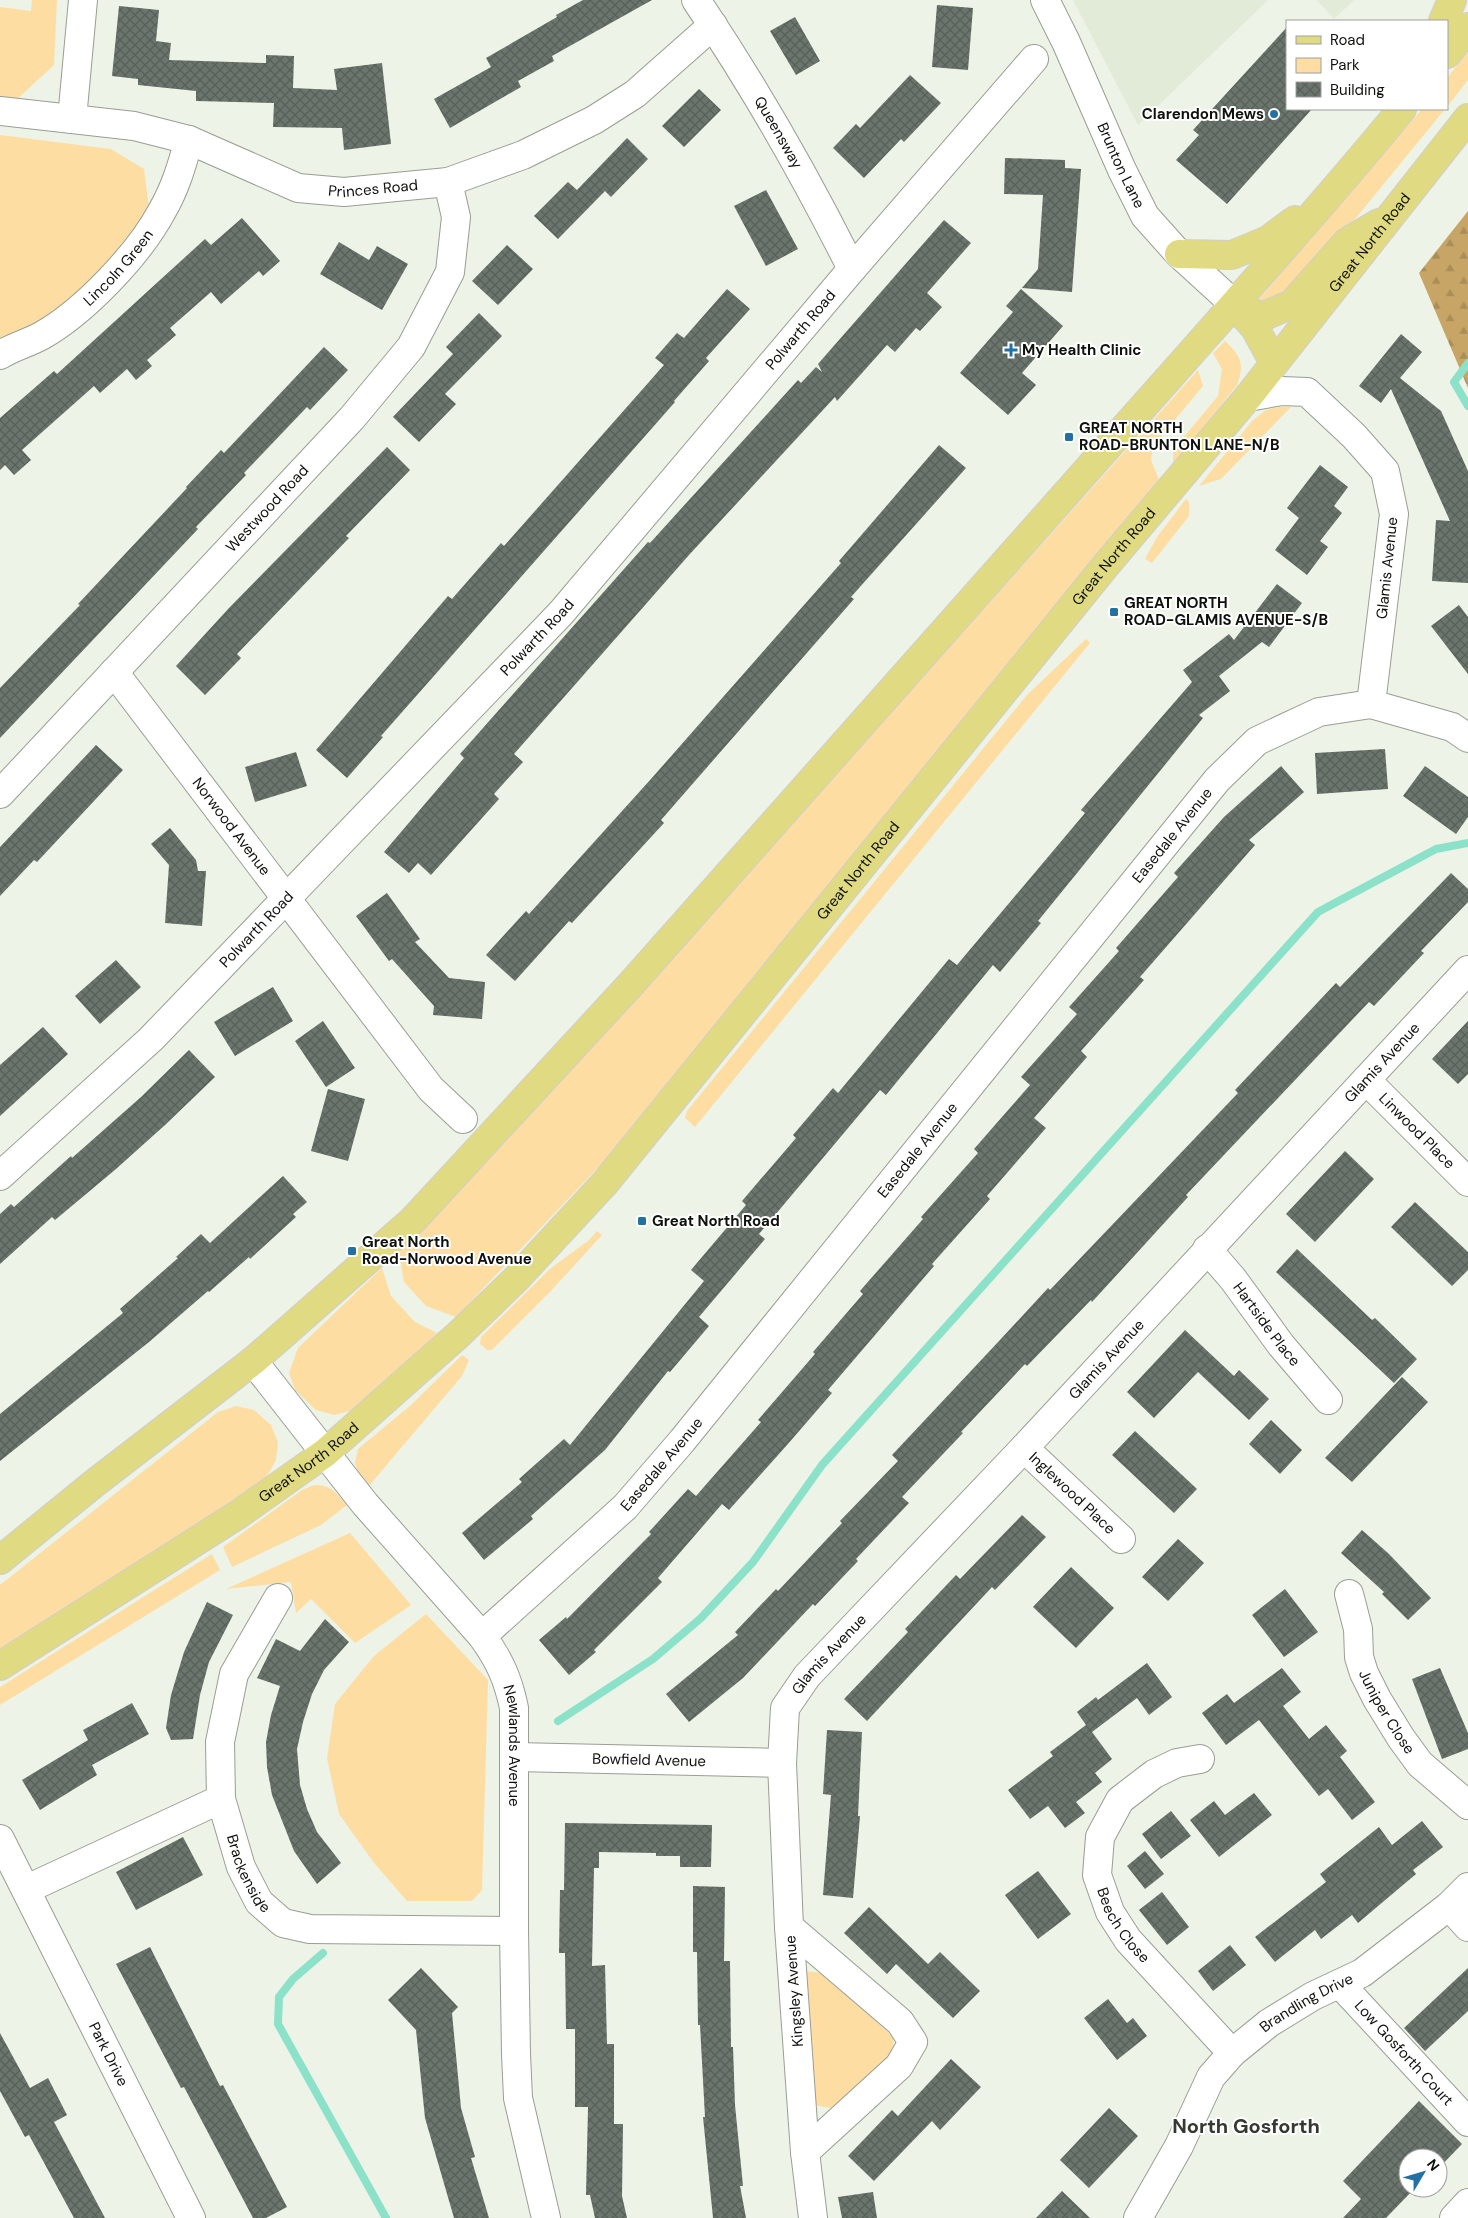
<svg xmlns="http://www.w3.org/2000/svg" width="1468" height="2218" viewBox="0 0 1468 2218" font-family="'DM Sans',sans-serif">
<defs>
<pattern id="forest-firs" width="22" height="20" patternUnits="userSpaceOnUse" patternTransform="scale(1.25)"><rect width="22" height="20" fill="#c7a566"/><path d="M5 1l3.5 6h-7zM16 11l3.5 6h-7z" fill="#aa8d57"/></pattern>
<pattern id="building-cross-hatch" width="8" height="8" patternUnits="userSpaceOnUse" patternTransform="scale(1.25)"><rect width="8" height="8" fill="#6b756d"/><path d="M0 0l8 8M0 8l8-8" fill="none" stroke="#565f58"/></pattern>
</defs>
<rect width="100%" height="100%" fill="#edf3e7"/>
<!-- built -->
<path fill="#e1ebd7" d="M1073 0H1268L1138 125Z
M1317 0H1354L1334 19Z"/>
<!-- green -->
<path fill="#fddda2" d="M32 0H57L54 65 15 101 0 99V7L31 11Z
M1468 51V80L1447 107V78Z
M1422 109H1445L1293 295 1255 304Z
M0 135 111 149 144 169 149 208 83 295 31 328 0 338Z
M1225 341C1241 356 1245 364 1237 385L1173 465V450L1218 396 1222 369 1213 353Z
M1198 370 1203 386 1153 446 1151 460 1160 482 629 1135 456 1317 426 1306 404 1282 399 1253 507 1140Z
M1279 407H1291L1221 479 1199 486 1252 421 1266 410Z
M1186 499 1189 502V516L1152 563 1145 559 1157 537Z
M1086 639 1090 643 695 1127 685 1118 687 1111 1027 695Z
M597 1231 602 1235 549 1293 492 1350H487L480 1344 481 1337 551 1268 588 1241Z
M382 1268 391 1296 415 1322 437 1333 357 1409 334 1415 316 1410 295 1390 289 1373 298 1348Z
M462 1355 469 1360 462 1376 368 1487 359 1475 355 1463 358 1449 411 1405Z
M236 1406 254 1410 271 1425 278 1442 276 1460 264 1482 0 1649V1585L218 1412Z
M314 1485C331 1485 337 1493 347 1505L321 1525 232 1567 223 1547 302 1490Z
M350 1533 411 1605 355 1643 311 1599 296 1613 291 1582 226 1589Z
M212 1554 220 1570 0 1705V1687Z
M426 1614 488 1680 482 1890 472 1901H407L374 1863 339 1814 327 1758 335 1704 374 1656Z
M804 1971 824 1973 893 2037 894 2052 836 2109 814 2105Z"/>
<!-- forest -->
<path fill="url(#forest-firs)" d="M1468 211V388L1419 273Z"/>
<g fill="none" stroke-linecap="round" stroke-linejoin="round">
<!-- stream -->
<path stroke="#8ce2c9" stroke-width="8" d="M1468 363 1454 382 1468 406
M558 1721 653 1659 701 1618 753 1562 822 1465 1318 912 1436 849 1468 843
M323 1953 293 1979 279 1997 278 2024 386 2218"/>
</g>
<!-- building -->
<path fill="url(#building-cross-hatch)" d="M583 0H652L552 56 554 61 518 81 521 87 450 128 434 99 491 67 486 58 557 17 556 15Z
M937 5 973 8 968 70 932 67Z
M119 6 159 10 156 41 171 43 169 60 266 63V55L294 56 293 88 337 90 334 69 382 63 391 144 344 150 342 128 273 127 274 103 196 101V91L138 85V79L112 76Z
M795 17 820 61 796 75 770 31Z
M1287 27V109H1312L1227 204 1176 160 1199 135 1193 130Z
M910 75 941 103 904 142 901 139 864 178 833 148 856 124 860 128Z
M699 89 721 110 684 147 662 126Z
M627 138 648 159 611 197 605 191 558 239 534 216 568 182 577 190Z
M1005 158 1065 160V168L1081 169 1072 292 1022 288 1038 269 1043 195 1004 194Z
M766 190 798 249 766 266 734 206Z
M242 218 280 261 263 276 259 271 221 304 211 292 170 328 176 335 147 360 152 366 136 380 127 369 100 393 94 386 22 450 31 460 14 475 5 465 0 470V418L54 371 57 374 205 239 211 245Z
M944 220 971 243 927 293 942 307 920 331 916 328 895 352 887 345 837 401 835 397 689 555 514 754 523 762 494 794 499 799 431 875 418 863 409 873 384 852 464 758 460 754 648 542 650 543 798 380 801 383 816 367 822 372 818 364Z
M339 242 369 260 377 246 408 264 382 310 320 274Z
M507 245 533 269 498 305 472 281Z
M727 289 750 309 706 358 709 361 674 401 675 402 381 736 383 737 347 778 316 750 448 596 452 599 501 543 504 546 664 365 655 358 677 333 684 338Z
M1021 289 1063 326 1022 373 1036 385 1008 415 960 373 1013 312 1006 306Z
M479 313 502 336 445 394 456 404 419 442 393 417 453 354 446 347Z
M1401 334 1422 352 1400 378 1441 411 1468 471V583L1432 581 1436 520 1450 521 1391 389 1381 403 1359 386Z
M324 347 348 370 310 410 307 407 244 473 246 475 196 527 198 529 0 738V688L80 605 78 604 187 488 186 487 221 450 224 453Z
M939 445 966 468 851 597 854 599 661 820 664 823 572 923 569 921 515 981 486 955 526 911 529 914 651 779 841 563 839 561Z
M387 447 410 470 346 536 349 538 237 654 241 658 205 695 176 666 229 608Z
M1320 465 1348 487 1334 506 1342 513 1320 541 1328 547 1307 575 1275 550 1299 518 1287 508Z
M1277 584 1302 603 1269 647 1262 642 1219 676 1230 691 1199 715 1203 718 1038 921 1041 923 1000 972 993 965 886 1095 880 1090 759 1234 765 1239 699 1317 709 1326 670 1372 668 1371 605 1450 531 1516 533 1519 484 1560 462 1533 522 1482 519 1479 564 1439 570 1445 704 1281 691 1270 746 1205 742 1201 796 1138 793 1135 833 1088 838 1093 949 959 957 965 1085 813 1081 810 1192 682 1183 670 1229 634 1234 640Z
M1459 605 1468 617V674L1431 626Z
M96 745 123 770 37 862 34 860 0 896V847Z
M1385 749 1388 789 1317 794 1315 753Z
M296 752 307 786 255 802 245 767Z
M1281 766 1304 792 1249 840 1255 845 1140 977 1144 980 1081 1051 1087 1057 1034 1118 1046 1128 987 1196 990 1199 932 1264 934 1266 828 1390 832 1393 787 1445 729 1510 722 1504 658 1578 662 1582 594 1650 596 1652 569 1675 539 1640 566 1617 567 1619 651 1534 649 1532 688 1489 696 1496 761 1422 758 1420 815 1354 813 1352 863 1294 860 1291 923 1219 921 1217 978 1153 974 1149 1030 1085 1021 1077 1077 1014 1069 1007 1119 951 1116 948 1178 877 1174 873 1224 817Z
M1425 766 1468 797V817L1456 834 1403 796Z
M170 828 196 860 198 871H206L202 926 165 923 169 865 151 844Z
M1451 873 1468 889V902L1421 951 1424 953 1374 1006 1369 1002 1186 1195 1188 1197 1092 1302 1091 1300 1027 1366 1025 1364 961 1432 963 1433 902 1497 909 1503 856 1559 858 1561 815 1606 813 1604 743 1678 689 1722 666 1694 738 1635 735 1632 776 1589 778 1591 842 1523 840 1521 898 1461 892 1455 1000 1340 1048 1288 1050 1290 1238 1093 1235 1090 1336 983 1340 987Z
M387 893 420 939 415 942 449 978 485 982 482 1019 433 1015 434 1006 392 959 389 961 356 916Z
M116 960 141 987 100 1024 75 996Z
M273 987 293 1021 235 1056 214 1022Z
M323 1021 355 1068 326 1087 295 1041Z
M1468 1021V1074L1458 1084 1432 1059Z
M43 1027 68 1054 0 1116V1065Z
M189 1050 215 1077 165 1125 116 1169 55 1220 52 1217 0 1264V1214L11 1204 14 1207 71 1156 72 1158 141 1097Z
M328 1089 365 1099 348 1161 311 1151Z
M1345 1151 1374 1179 1315 1242 1286 1214Z
M283 1176 307 1202 293 1214 296 1217 250 1259 249 1257 209 1292 208 1291 149 1342 0 1461V1414L123 1313 120 1309 178 1258 176 1257 201 1234 210 1243Z
M1415 1202 1468 1252V1270L1452 1286 1391 1227Z
M1297 1249 1372 1320 1375 1318 1417 1359 1394 1383 1276 1272Z
M1185 1330 1234 1376 1239 1370 1269 1399 1249 1420 1198 1372 1154 1418 1127 1392Z
M1402 1377 1428 1402 1352 1482 1325 1458Z
M1271 1420 1302 1450 1280 1474 1249 1444Z
M1135 1431 1197 1489 1174 1513 1112 1455Z
M1022 1515 1046 1537 995 1590 992 1587 867 1721 844 1699 908 1632 905 1629 956 1575 960 1579Z
M1362 1530 1389 1554 1431 1598 1408 1620 1382 1594 1384 1592 1341 1553Z
M1178 1539 1204 1563 1168 1601 1142 1577Z
M1071 1567 1114 1608 1076 1648 1033 1607Z
M1285 1589 1318 1632 1284 1657 1252 1615Z
M207 1602 233 1615 209 1662 200 1695 193 1739 171 1740 166 1728 171 1695 184 1652Z
M325 1619 349 1642 324 1670 312 1694 303 1722 297 1749 300 1785 307 1809 317 1832 341 1863 317 1884 294 1851 272 1795 267 1767 266 1742 271 1715 280 1686 257 1678 276 1639 300 1651Z
M1147 1663 1172 1697 1149 1715 1137 1698 1092 1732 1112 1759 1095 1773 1102 1782 1076 1802 1085 1813 1065 1828 1048 1806 1030 1819 1008 1790 1053 1756 1050 1752 1086 1725 1077 1712 1096 1697 1098 1700Z
M1282 1668 1301 1692 1283 1706 1309 1739 1326 1725 1347 1751 1340 1757 1375 1802 1352 1820 1328 1789 1319 1796 1259 1720 1226 1745 1202 1713 1227 1694 1234 1703Z
M1440 1668 1468 1733V1749L1442 1759 1412 1679Z
M132 1703 149 1734 92 1765 97 1775 40 1810 22 1780 88 1740 83 1730Z
M827 1730 862 1732 858 1816H860L853 1898 823 1895 831 1795 823 1794Z
M1254 1793 1272 1815 1219 1857 1190 1820 1214 1801 1225 1815Z
M1171 1811 1191 1836 1161 1859 1142 1834Z
M1422 1821 1443 1847 1413 1870 1416 1874 1358 1923 1352 1915 1321 1939 1315 1930 1275 1962 1255 1937 1326 1882 1320 1874 1379 1827 1392 1845Z
M565 1823 712 1825 711 1867H680V1856H656V1853L599 1852V1868H594L592 1966 605 1965 607 2044H614V2124H623L622 2196 627 2218H595L590 2195H586L588 2107H575V2029H566L565 1953H559L560 1890H564Z
M183 1837 203 1875 136 1910 116 1872Z
M1145 1851 1164 1874 1145 1889 1127 1866Z
M1038 1871 1071 1914 1038 1939 1005 1895Z
M693 1886 725 1887 724 1961H730L731 2047H733L735 2105 743 2186H740L746 2218H713L703 2117H705L700 2025H698L697 1952H693Z
M1162 1892 1189 1927 1167 1945 1139 1910Z
M869 1907 928 1964 940 1952 980 1991 953 2018 896 1964 887 1974 844 1933Z
M1230 1945 1246 1965 1213 1991 1198 1971Z
M150 1947 220 2086 223 2085 287 2207 266 2218H253L184 2087 181 2088 116 1964Z
M421 1968 458 2007 452 2013 461 2108 475 2157 471 2158 489 2218H454L425 2118 416 2030 388 2000Z
M1468 1968V2011L1425 2051 1404 2028Z
M1108 1999 1127 2023 1133 2018 1147 2036 1117 2060 1084 2018Z
M0 2033 30 2088 48 2078 67 2115 54 2122 105 2218H74L29 2135 25 2137 0 2091Z
M951 2059 981 2087 940 2130 932 2121 874 2181 848 2156 892 2110 898 2116Z
M1419 2101 1462 2144 1438 2169V2158H1408V2188H1415L1386 2218H1343L1361 2199 1343 2181Z
M1109 2108 1138 2136 1089 2188 1060 2160Z
M1062 2191 1090 2218H1036Z
M873 2192 877 2218H842L838 2197Z"/>
<g fill="none" stroke-linecap="round" stroke-linejoin="round">
<defs>
<g id="minor">
<path id="s1" d="M696 0C754 86 806 177 852 269"/>
<path id="s2" d="M1045 0 1066 42 1122 170 1145 216 1179 254 1235 305"/>
<path id="s3" d="M0 111 134 126 189 140 298 188 344 192 448 182 523 155 594 120 635 94 713 25"/>
<path d="M72 119 83 0"/>
<path id="s4" d="M0 355C13 347 28 343 41 336 84 312 139 254 162 211 175 189 182 165 189 140"/>
<path d="M1248 397 1282 391 1307 392 1354 436 1385 471 1394 514 1371 704 1452 727 1468 738"/>
<path id="s5" d="M114 672 431 1089 463 1119"/>
<path id="s6" d="M0 794 352 418 411 347 450 272 456 217 448 182"/>
<path id="s7" d="M1366 1080 1468 1182"/>
<path id="s8" d="M0 1176 151 1039 561 613 852 269 1034 59"/>
<path id="s9" d="M1207 1249 1233 1279 1281 1345 1328 1400"/>
<path id="s10" d="M253 1361 365 1504 482 1636C500 1661 508 1679 514 1708V1931L516 2054 518 2098 546 2218"/>
<path id="s11" d="M1024 1448 1121 1539"/>
<path id="s12" d="M1349 1594 1358 1629 1359 1657 1364 1673 1377 1699 1401 1738 1420 1764 1468 1805"/>
<path id="s13" d="M278 1598 234 1674 220 1742 221 1799 241 1867 259 1902 283 1923 310 1929 514 1931"/>
<path id="s14" d="M482 1636 625 1507 682 1441 1217 780 1257 741 1319 712 1371 704"/>
<path id="s15" d="M515 1757 782 1763"/>
<path id="s16" d="M1200 1759 1177 1763 1154 1774 1120 1800 1100 1837 1097 1875 1110 1912 1128 1940 1232 2053"/>
<path id="s17" d="M0 1839 191 2218"/>
<path d="M27 1889 221 1799"/>
<path d="M1449 1906 1468 1927"/>
<path d="M789 1927 900 2022 913 2042 899 2066 805 2152"/>
<path id="s18" d="M1340 1984 1468 2122"/>
<path id="s19" d="M813 2218 805 2152 789 1927 782 1763 785 1708 807 1676 1024 1448 1468 970"/>
<path id="s20" d="M1138 2218 1179 2146 1211 2077 1232 2053 1269 2023 1313 1996 1362 1973 1449 1906 1468 1887"/>
<path d="M1454 2218 1468 2203"/>
</g>
<g id="major">
<path d="M1443 21 1452 0"/>
<path d="M1447 54 1468 27"/>
<path d="M1179 254 1232 255 1268 240 1295 220"/>
<path d="M1235 305 1262 317 1292 304 1347 242 1379 223"/>
<path d="M1237 308 1255 328 1274 363"/>
<path d="M0 1560 96 1482 253 1361 413 1220 631 984 1175 371C1252 284 1329 198 1402 109"/>
<path id="s21" d="M0 1666 239 1514 325 1453 458 1335 515 1280 605 1183 1107 564 1248 397 1468 118"/>
</g>
</defs>
<!-- minor casing -->
<use href="#minor" stroke="#999e93" stroke-width="30"/>
<!-- major casing -->
<use href="#major" stroke="#cfcfcf" stroke-width="30"/>
<!-- minor -->
<use href="#minor" stroke="#fff" stroke-width="28"/>
<!-- major -->
<use href="#major" stroke="#e0da82" stroke-width="28"/>
</g>
<!-- markers -->
<g fill="#2370a2" stroke="#fff" stroke-width="2">
<circle cx="1274" cy="114" r="5"/>
<path d="M1008.5 342.5h5v5h5v5h-5v5h-5v-5h-5v-5h5z"/>
<rect x="1064" y="432" width="10" height="10" rx="2.5"/>
<rect x="1109" y="607" width="10" height="10" rx="2.5"/>
<rect x="637" y="1216" width="10" height="10" rx="2.5"/>
<rect x="347" y="1246" width="10" height="10" rx="2.5"/>
</g>
<g text-anchor="middle" stroke-width="4" stroke-linejoin="round" paint-order="stroke">
<!-- poi labels -->
<g font-size="15" font-weight="bold" fill="#0f110d" stroke="#fff" text-anchor="start">
<text x="1264" y="119" text-anchor="end">Clarendon Mews</text>
<text x="1022" y="355">My Health Clinic</text>
<text x="1079" y="433">GREAT NORTH<tspan x="1079" dy="17">ROAD-BRUNTON LANE-N/B</tspan></text>
<text x="1124" y="608">GREAT NORTH<tspan x="1124" dy="17">ROAD-GLAMIS AVENUE-S/B</tspan></text>
<text x="652" y="1226">Great North Road</text>
<text x="362" y="1247">Great North<tspan x="362" dy="17">Road-Norwood Avenue</tspan></text>
</g>
<!-- street labels -->
<g font-size="15" fill="#0f110d" stroke="#fff">
<text dy="5" stroke="none"><textPath href="#s1" startOffset="156">Queensway</textPath></text>
<text dy="5" stroke="none"><textPath href="#s2" startOffset="182">Brunton Lane</textPath></text>
<text dy="5" stroke="none"><textPath href="#s3" startOffset="386">Princes Road</textPath></text>
<text dy="5" stroke="none"><textPath href="#s21" startOffset="1990">Great North Road</textPath></text>
<text dy="5" stroke="none"><textPath href="#s4" startOffset="149">Lincoln Green</textPath></text>
<text dy="5" stroke="none"><textPath href="#s8" startOffset="1166">Polwarth Road</textPath></text>
<text dy="5" stroke="none"><textPath href="#s6" startOffset="391">Westwood Road</textPath></text>
<text dy="5" stroke="none"><textPath href="#s21" startOffset="1585">Great North Road</textPath></text>
<text transform="translate(1387 568) rotate(-84)" y="5">Glamis Avenue</text>
<text dy="5" stroke="none"><textPath href="#s8" startOffset="761">Polwarth Road</textPath></text>
<text dy="5" stroke="none"><textPath href="#s5" startOffset="194">Norwood Avenue</textPath></text>
<text dy="5" stroke="none"><textPath href="#s14" startOffset="1059">Easedale Avenue</textPath></text>
<text dy="5" stroke="none"><textPath href="#s21" startOffset="1180">Great North Road</textPath></text>
<text dy="5" stroke="none"><textPath href="#s8" startOffset="356">Polwarth Road</textPath></text>
<text dy="5" stroke="none"><textPath href="#s19" startOffset="1391">Glamis Avenue</textPath></text>
<text dy="5" stroke="none"><textPath href="#s7" startOffset="72">Linwood Place</textPath></text>
<text dy="5" stroke="none"><textPath href="#s14" startOffset="654">Easedale Avenue</textPath></text>
<text dy="5" stroke="none"><textPath href="#s9" startOffset="96">Hartside Place</textPath></text>
<text dy="5" stroke="none"><textPath href="#s19" startOffset="986">Glamis Avenue</textPath></text>
<text dy="5" stroke="none"><textPath href="#s21" startOffset="370">Great North Road</textPath></text>
<text dy="5" stroke="none"><textPath href="#s14" startOffset="249">Easedale Avenue</textPath></text>
<text dy="5" stroke="none"><textPath href="#s11" startOffset="66">Inglewood Place</textPath></text>
<text dy="5" stroke="none"><textPath href="#s19" startOffset="581">Glamis Avenue</textPath></text>
<text dy="5" stroke="none"><textPath href="#s12" startOffset="126">Juniper Close</textPath></text>
<text dy="5" stroke="none"><textPath href="#s10" startOffset="475">Newlands Avenue</textPath></text>
<text dy="5" stroke="none"><textPath href="#s15" startOffset="134">Bowfield Avenue</textPath></text>
<text dy="5" stroke="none"><textPath href="#s13" startOffset="294">Brackenside</textPath></text>
<text dy="5" stroke="none"><textPath href="#s16" startOffset="229">Beech Close</textPath></text>
<text transform="translate(794 1991) rotate(-94)" y="5">Kingsley Avenue</text>
<text dy="5" stroke="none"><textPath href="#s20" startOffset="281">Brandling Drive</textPath></text>
<text dy="5" stroke="none"><textPath href="#s18" startOffset="94">Low Gosforth Court</textPath></text>
<text dy="5" stroke="none"><textPath href="#s17" startOffset="241">Park Drive</textPath></text>
</g>
<!-- district labels -->
<g font-size="20" font-weight="bold" fill="#353930" stroke="#fff">
<text x="1246" y="2133">North Gosforth</text>
</g>
</g>
<!-- legend -->
<rect x="1286" y="20" width="162" height="90" fill="#ffffff" stroke="#9fa09e"/>
<rect x="1296" y="36" width="25" height="8" fill="#e0da82" stroke="#9fa09e"/>
<text x="1330" y="45" font-size="15" fill="#0f110d">Road</text>
<rect x="1296" y="58" width="25" height="15" fill="#fddda2" stroke="#9fa09e"/>
<text x="1330" y="70" font-size="15" fill="#0f110d">Park</text>
<rect x="1296" y="82" width="25" height="15" fill="url(#building-cross-hatch)" stroke="#9fa09e"/>
<text x="1330" y="95" font-size="15" fill="#0f110d">Building</text>
<!-- north arrow -->
<g transform="translate(1423 2173) rotate(52)"><circle r="24" fill="#ffffff" stroke="#9fa09e"/>
<path d="M0-4L9 19L0 12L-9 19Z" fill="#2370a2"/>
<text y="-8" font-size="14" font-weight="bold" text-anchor="middle" fill="#0f110d">N</text>
</g>
</svg>
